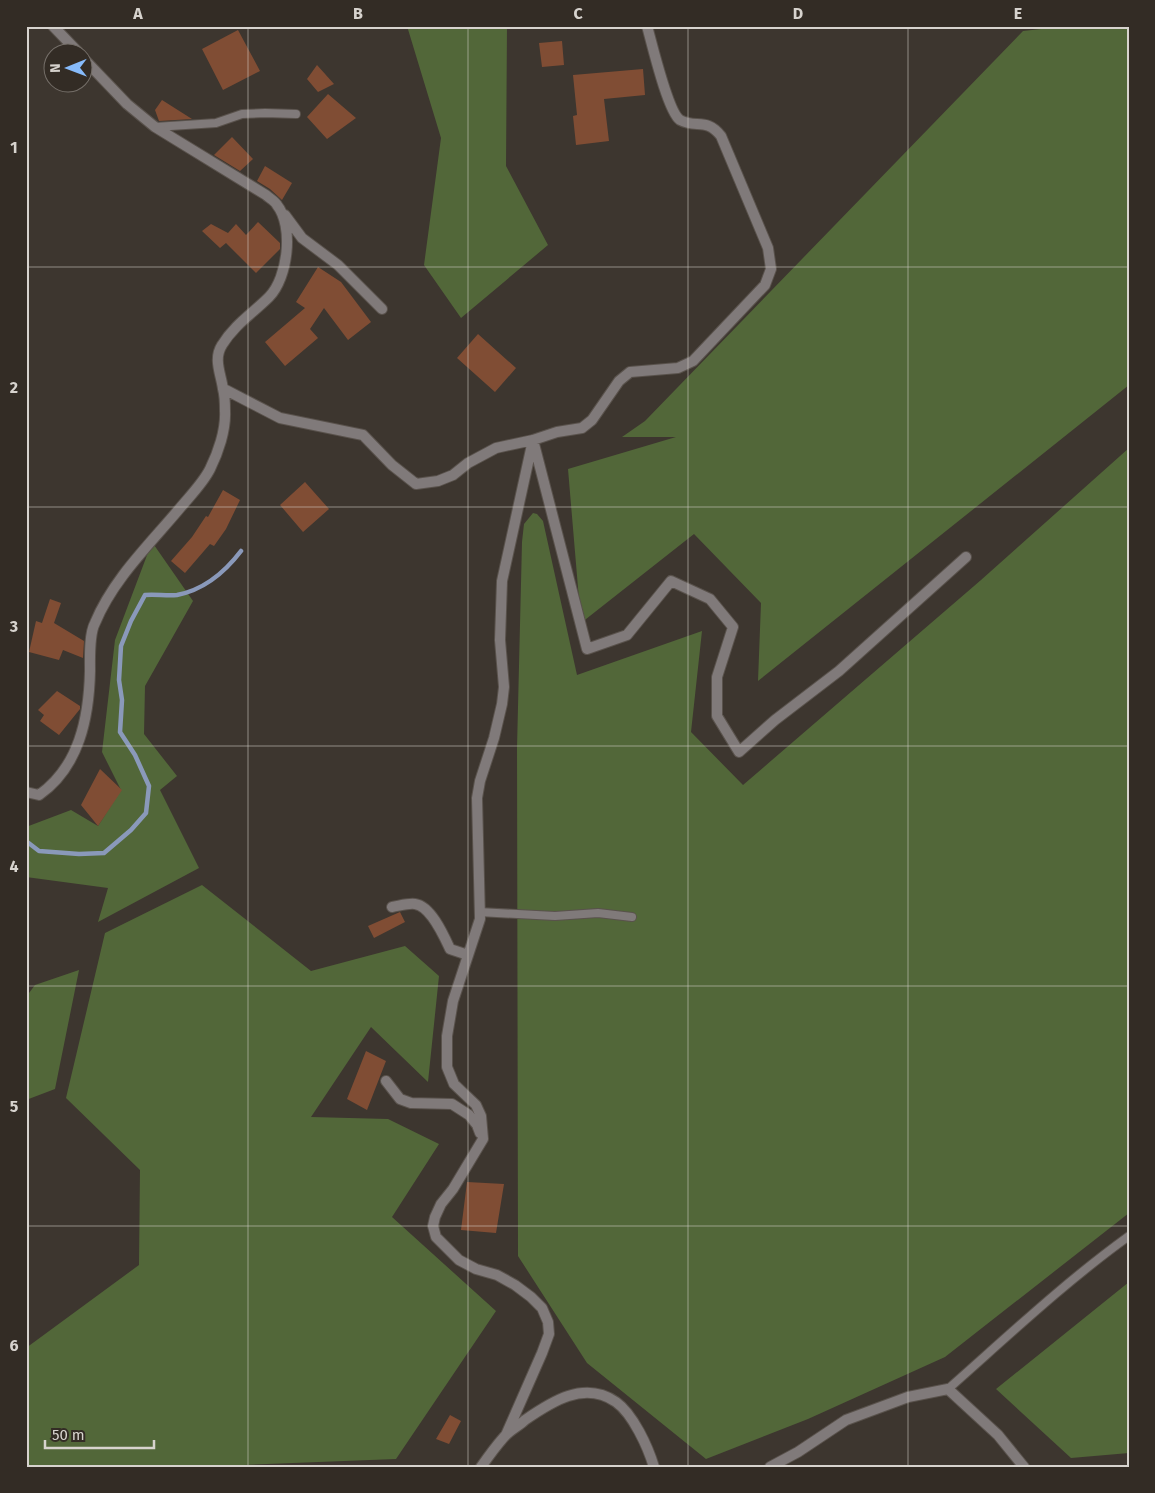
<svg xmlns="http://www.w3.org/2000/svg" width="1155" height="1493" viewBox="0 0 1155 1493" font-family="'Fira Sans',sans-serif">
<rect width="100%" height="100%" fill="#3d362f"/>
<!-- green -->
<path fill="#526739" d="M407 26H507L506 166 548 245 461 318 424 265 441 138Z
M1068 26H1129V385L758 681 761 603 694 534 581 623 568 469 676 437H622L645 421 1023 31Z
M1129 448V1213L945 1357 808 1419 706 1459 587 1363 518 1256 517 748 522 542 524 524 533 513 537 514 543 521 577 675 702 631 691 732 743 785 981 580Z
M152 542 193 601 145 686 144 734 177 776 160 790 199 868 98 922 108 888 26 877V827L71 810 98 826 121 790 102 752 115 640Z
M202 885 311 971 405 946 439 976 428 1082 371 1027 311 1117 388 1119 439 1144 392 1217 496 1311 396 1459 194 1467H26V1348L139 1265 140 1170 66 1098 105 933Z
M79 970 55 1089 26 1100V997L35 985Z
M1129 1282V1453L1071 1458 996 1389Z"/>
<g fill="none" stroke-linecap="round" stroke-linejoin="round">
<!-- stream -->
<path stroke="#8a99ba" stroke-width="4.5" d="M26 841 39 851 79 854 104 853 131 830 146 813 149 786 135 755 120 732 122 700 119 680 121 646 131 621 145 595C155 594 167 596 177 595 203 590 225 572 241 551"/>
</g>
<!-- building -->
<path fill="#804d34" d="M238 30 260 71 223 90 202 49Z
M562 41 564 65 542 67 539 43Z
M317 65 334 84 318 92 307 79Z
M643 69 645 95 604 99 609 141 576 145 573 116 577 115 573 75Z
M328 94 356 118 327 139 307 117Z
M162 100 192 119 159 121 155 110Z
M232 137 253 159 240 171 214 155Z
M265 166 292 183 282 200 270 189 257 181Z
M258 222 280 243V249L256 273 226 243 220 248 202 231 211 224 228 233 236 224 246 235Z
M318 267 341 282 371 322 348 340 324 308 310 329 318 338 285 366 265 342 305 308 296 302Z
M478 334 516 368 495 392 457 358Z
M305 482 329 509 303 532 280 505Z
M223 490 240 500 226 529 214 546 210 544 185 573 171 561 192 537 206 516 208 517Z
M50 599 61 603 54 623 84 641 83 658 63 650 59 660 29 652 36 621 42 623Z
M57 691 80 706V709L59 735 40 721 44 715 38 710Z
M100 769 122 790 98 826 81 805Z
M400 912 405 922 374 938 368 926Z
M366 1051 386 1061 367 1110 347 1099Z
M467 1182 504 1184 496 1233 461 1230Z
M450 1415 461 1421 449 1444 436 1439Z"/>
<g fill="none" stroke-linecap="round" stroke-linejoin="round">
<defs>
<path id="service" d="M155 127 216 123 242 114 265 113 296 114
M479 912 555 916 598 913 632 917
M948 1389C1007 1337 1065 1282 1129 1236"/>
<path id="minor" d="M53 26 78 52
M285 215 302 238 338 265 382 309
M224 389 280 418 363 435 392 465 416 484 438 481 453 475 468 463 496 448 533 440 587 649 627 635 671 581 710 599 733 627 717 677V716L739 752 775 720 839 671 966 557
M26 792 39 795C79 767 89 718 90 671 90 658 89 634 95 623 113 579 150 544 180 508 190 496 203 483 210 469 218 453 226 430 225 411 225 404 225 396 223 389 221 374 213 359 222 345 234 325 253 313 269 297 288 278 294 226 277 205 275 201 269 198 266 195L155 127 127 104 82 57
M392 907C399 906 408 903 415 904 431 906 444 936 450 949L468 955
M386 1081 400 1099 411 1103 452 1104 469 1115 477 1125 480 1133
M506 1435 542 1353 549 1334 548 1322 542 1308 531 1297 515 1285 497 1275 476 1269 459 1260 436 1237 433 1226 435 1217 441 1204 453 1189 483 1139 481 1116 476 1105 454 1084 447 1067V1036L453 1001 480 919 477 798 480 781 494 738 502 704 504 687 500 640 502 581 533 440 557 432 582 428 592 420 619 381 630 372 678 368 693 361 765 285 771 269 768 248 721 136C706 117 696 129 680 120 668 112 652 44 647 26
M481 1467C488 1457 496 1446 504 1437 510 1430 519 1426 525 1420 551 1402 584 1380 616 1402 633 1414 648 1447 654 1467
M770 1467 798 1452 846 1420 908 1397 948 1389 998 1435 1024 1467"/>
</defs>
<!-- service casing -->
<use href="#service" stroke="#59524c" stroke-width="10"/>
<!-- minor casing -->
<use href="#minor" stroke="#59524c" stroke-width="12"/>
<!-- service -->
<use href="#service" stroke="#807a7a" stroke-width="8"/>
<!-- minor -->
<use href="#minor" stroke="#807a7a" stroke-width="10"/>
</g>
<!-- grid -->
<path fill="none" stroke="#d7d3ce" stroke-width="1" stroke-opacity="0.55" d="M248 26V1467M468 26V1467M688 26V1467M908 26V1467M26 267H1129M26 507H1129M26 746H1129M26 986H1129M26 1226H1129"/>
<!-- border -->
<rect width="1155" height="1493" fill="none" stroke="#332c25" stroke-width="55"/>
<!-- north arrow -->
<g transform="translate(68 68) rotate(269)"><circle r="24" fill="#332c25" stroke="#756f69"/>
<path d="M0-4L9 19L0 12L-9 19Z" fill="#87bbfb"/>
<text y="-8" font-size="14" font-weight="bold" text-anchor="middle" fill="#d7d3ce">N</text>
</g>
<!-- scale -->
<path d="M45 1440v8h109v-8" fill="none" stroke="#d7d3ce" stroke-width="2.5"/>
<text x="52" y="1440" font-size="15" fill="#d7d3ce" stroke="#332c25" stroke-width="4" paint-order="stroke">50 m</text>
<rect x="28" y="28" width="1100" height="1438" fill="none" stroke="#d7d3ce" stroke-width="2"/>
<g font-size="16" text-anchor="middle" font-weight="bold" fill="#d7d3ce">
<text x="138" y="19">A</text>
<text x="358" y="19">B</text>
<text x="578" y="19">C</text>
<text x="798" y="19">D</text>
<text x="1018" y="19">E</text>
<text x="14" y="153">1</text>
<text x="14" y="393">2</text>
<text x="14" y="632">3</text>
<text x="14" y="872">4</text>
<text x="14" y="1112">5</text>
<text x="14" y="1351">6</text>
</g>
</svg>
